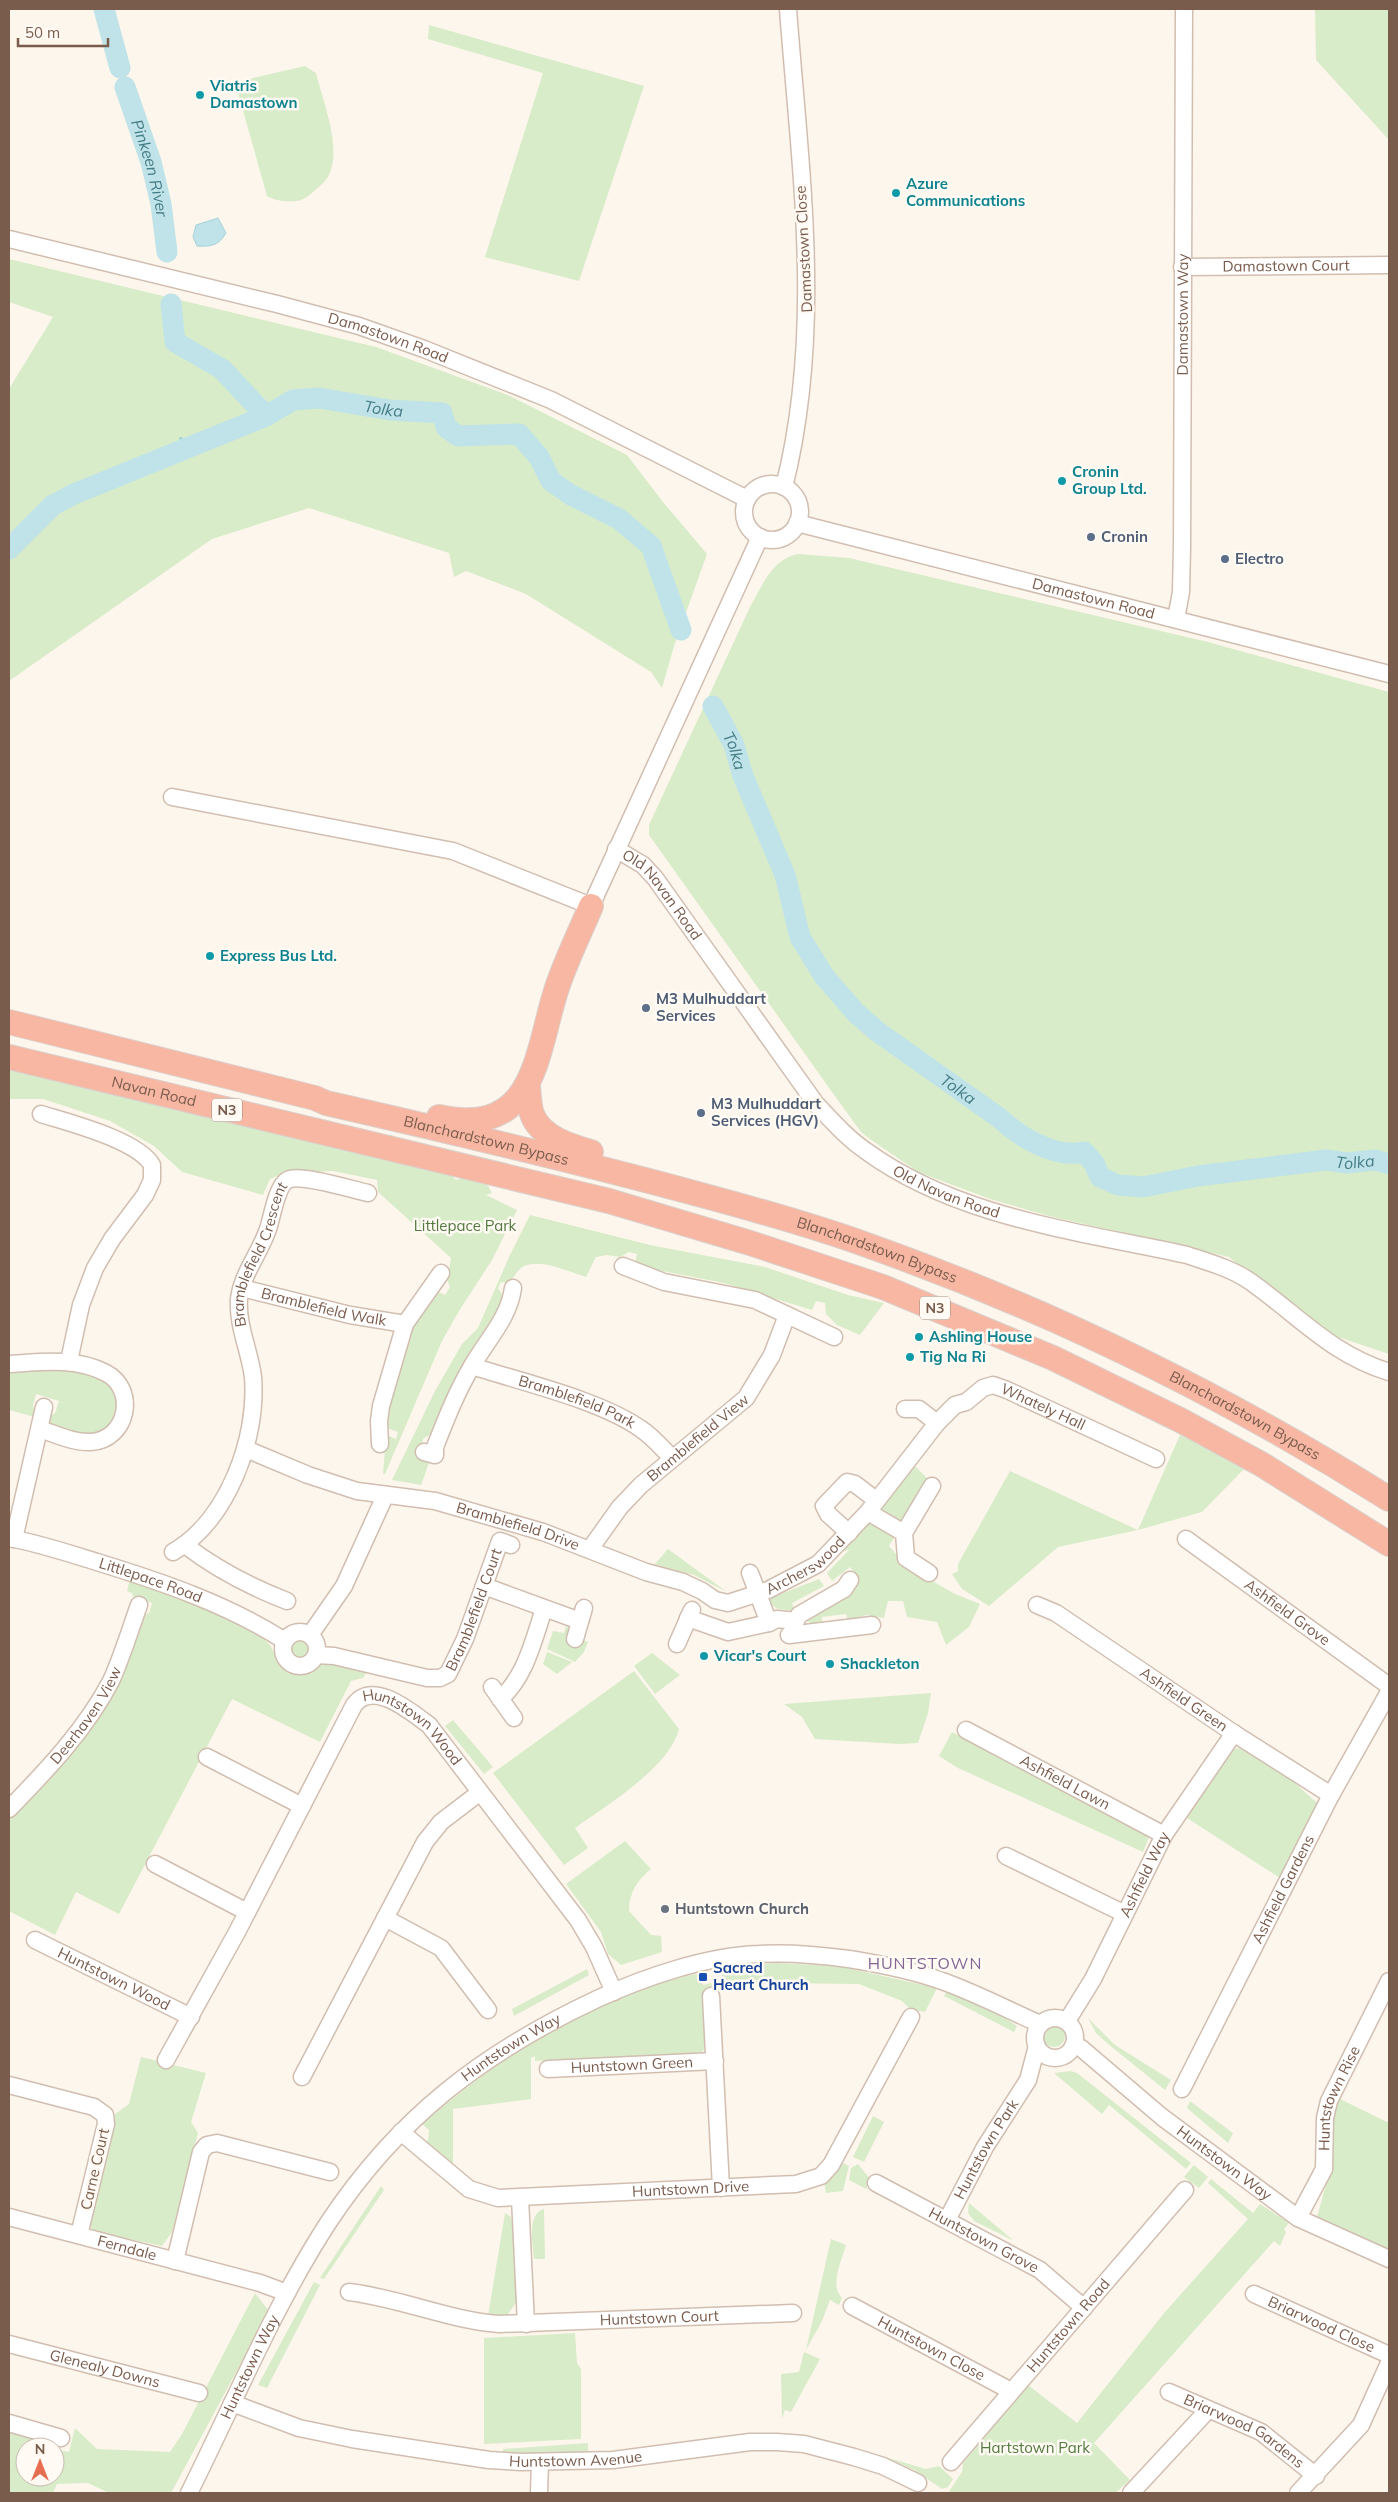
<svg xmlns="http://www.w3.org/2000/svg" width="1398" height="2502" viewBox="0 0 1398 2502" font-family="Mulish,sans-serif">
<rect width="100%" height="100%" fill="#fdf6ec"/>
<!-- green -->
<path fill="#d8ecc9" d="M1315 9H1389V140L1316 60Z
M429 25 644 86 579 281 485 257 543 73 428 39Z
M305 66 316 73C323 102 342 147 329 175 325 183 314 191 307 197 297 204 277 202 267 196L235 82Z
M9 259 376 347 508 395 627 455 663 502 707 554 674 646 662 688 651 672 526 594 466 571 454 577 449 553 309 508 212 539 9 681V557L56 507 301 402 321 401 384 411 311 390 266 409 246 413 93 477 44 502 9 541V389L53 317 9 302Z
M798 554 849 558 1208 642 1389 692V1354L1329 1334 1303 1318 1229 1257 1049 1216 990 1199 918 1172 870 1139 861 1132 837 1099 649 835V825L750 607C762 586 772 559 798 554Z
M9 1067 209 1112 227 1122 245 1121 449 1173 456 1180 461 1178 487 1184 492 1193 486 1195 517 1210 492 1260 459 1311 442 1341 385 1474H383L386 1435 396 1439 398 1432 387 1428 384 1424 414 1320 437 1291 445 1295 450 1287 447 1280 451 1258 378 1192 377 1180 333 1171 310 1172 293 1170 270 1179 263 1195 182 1172 154 1146 110 1121 43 1099H9Z
M530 1215 650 1245 765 1267 848 1295 884 1303 860 1335 837 1325 826 1314 825 1303 816 1301 812 1310 724 1283 657 1270 635 1263 637 1254 629 1252 620 1257 607 1255 596 1257 586 1277C569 1272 537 1256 521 1268 516 1272 514 1278 508 1283L501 1282 498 1288 506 1301 487 1333 455 1379 433 1433 423 1439 421 1460 429 1463 421 1485 392 1480 435 1391 462 1344 478 1328 509 1257Z
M62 1367 96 1375 118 1393V1419L98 1436 78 1434 49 1424V1417L55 1413 59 1401 36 1394 33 1405 35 1417 9 1410V1370Z
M1180 1435 1246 1467 1202 1512 1138 1530 1058 1547 989 1606 962 1589 952 1574 958 1571V1564L1010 1471 1138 1530Z
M915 1466 929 1480 889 1546 906 1566 955 1594 980 1604 969 1627 946 1645 937 1622 907 1617 903 1601H888L884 1618 866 1615 848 1622 846 1614 822 1617V1626H813L808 1621V1616L849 1594 857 1577 850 1567 832 1581 827 1573 849 1550 843 1551 840 1547Z
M668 1549 727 1592 694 1575 654 1565Z
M130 1579 195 1601 260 1635 270 1645 281 1667 288 1672 302 1675 327 1662 367 1672 363 1678 351 1681 320 1742 232 1699 119 1914 76 1892 55 1935 9 1911V1818L40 1787 144 1615 149 1613 152 1603 133 1597 132 1593 127 1591Z
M819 1579 824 1586 792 1603 795 1611 778 1609 767 1602 771 1598Z
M566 1626 580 1639 588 1642 584 1652 575 1662 547 1649 553 1631 564 1633Z
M290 1648a11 11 0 1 1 22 0a11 11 0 1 1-22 0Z
M547 1652 572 1662 557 1674 543 1664Z
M652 1653 680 1675 655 1694 634 1666Z
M634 1671 679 1729C670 1767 606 1806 575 1828L588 1848 564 1865 493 1773Z
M931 1693 928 1713 918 1743 899 1744 815 1739 802 1717 784 1704Z
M453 1720 493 1767 484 1774 445 1726Z
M952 1732 1131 1825 1149 1837 1143 1852 958 1768 939 1756Z
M1239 1748 1286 1775 1316 1802 1318 1807 1283 1880 1184 1816 1231 1750Z
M625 1841 651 1869C637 1880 629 1893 629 1911L651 1935 661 1936 662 1952 621 1965 608 1954 601 1932 566 1884Z
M775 1963 838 1966 937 1988 925 2012 910 2009 902 2001 859 1984 775 1983 724 1987 721 1968Z
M587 1969 589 1975 514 2016 512 2009Z
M696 1974 703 1985 721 1981V1992L708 1994 704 2050 699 2054 562 2062 559 2060 535 2061V2056L531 2058V2099L453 2109V2171L423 2143 428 2140 429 2130 422 2124C467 2086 516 2049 567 2019 601 2000 658 1982 696 1974Z
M947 1991 1001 2015 1017 2026 1014 2032 944 1996Z
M1088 2018 1115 2045 1171 2080 1165 2090 1107 2043 1096 2033Z
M1043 2036a11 11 0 1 1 22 0a11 11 0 1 1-22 0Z
M141 2057 206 2073 191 2122 198 2133 172 2232 162 2246 93 2231 88 2221 115 2114 129 2104Z
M1071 2071 1077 2073 1191 2163 1186 2169 1109 2105 1102 2114 1054 2073Z
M1338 2098 1387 2122 1389 2120V2249L1385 2250 1319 2220 1317 2217 1333 2159V2121Z
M1190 2101 1233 2133 1228 2143 1187 2108Z
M873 2116 884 2122 864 2162 853 2157Z
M841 2162 849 2166 843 2191 826 2193 824 2182Z
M858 2164 871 2180 866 2189 849 2180 851 2168Z
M1194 2165 1208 2177 1199 2188 1184 2177Z
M1211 2179 1253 2213 1260 2204 1289 2223 1284 2229 1286 2232 1280 2246 1274 2241 1094 2443 1130 2480 1115 2493H948L962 2472 963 2463 1028 2385 1077 2423 1165 2312 1248 2219 1208 2183Z
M381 2186 384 2190 324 2279 320 2278Z
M969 2203 1014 2241 974 2221 968 2213Z
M544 2209 545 2259H534C533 2245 526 2214 544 2209Z
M505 2213 511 2217 513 2227 518 2300 507 2315 488 2316Z
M831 2239 846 2245C842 2260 829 2285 842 2298L839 2305 830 2300 822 2321 806 2350Z
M314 2282 320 2285 267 2388 258 2385Z
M255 2293 269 2311 171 2493H109L88 2483 57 2484 53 2493H9V2429L53 2442V2447H25V2477H55V2449L69 2452 75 2428 97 2449 170 2452 182 2434Z
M575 2333 577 2363 581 2369V2439L484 2444V2338Z
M804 2352 820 2359 791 2412 785 2410 782 2419 781 2374 799 2372Z
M588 2443V2451L580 2452 503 2454V2449Z
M885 2457 926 2469 939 2466 953 2479 948 2487 942 2489 914 2470Z"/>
<!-- water -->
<path fill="#bfe3e8" stroke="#a5d3da" d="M218 218 226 233C219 245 212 247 197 246L193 237 196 225Z"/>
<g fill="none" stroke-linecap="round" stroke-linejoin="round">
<!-- stream -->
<path stroke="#a5d3da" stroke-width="4" d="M181 439 185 447"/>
<!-- river -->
<g stroke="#bfe3e8" stroke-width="21">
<path d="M104 9 120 68"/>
<path id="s1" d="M125 87 151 162 161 204 167 252"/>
<path d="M171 304 175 342 222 369 266 416"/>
<path id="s2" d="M9 549 53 505 74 494 266 416 293 400 319 398 390 410 442 413 446 427 458 436 519 434 539 457 551 481 571 495 619 519 651 546 681 630"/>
<path id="s3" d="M713 706 734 745 743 776 785 875 800 937 824 976 856 1013 878 1032 998 1117C1019 1136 1054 1159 1084 1152L1094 1163 1100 1177 1118 1185 1143 1187 1198 1176 1326 1160 1347 1163 1375 1160 1389 1164"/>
</g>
<defs>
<g id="minor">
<path id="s4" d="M9 239 277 304 359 326 424 349 551 400 747 499"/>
<path id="s5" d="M1182 267 1389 265"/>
<circle cx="772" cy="512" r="28"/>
<path d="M784 487C824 329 800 169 788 9"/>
<path id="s6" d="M797 523 1389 674"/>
<path id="s7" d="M1176 619 1181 592 1182 547 1184 9"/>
<path d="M172 797 453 851 591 906 760 537"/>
<path id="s8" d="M616 849 643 865 655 878 816 1104C832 1121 847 1138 866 1151 958 1218 1078 1231 1187 1255 1208 1262 1233 1269 1251 1282 1299 1316 1331 1354 1389 1372"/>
<path d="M41 1114C70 1123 137 1140 152 1165V1180L145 1195 112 1239 95 1268 81 1305 69 1361"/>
<path d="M623 1266 664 1282 755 1300 834 1337"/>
<path id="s9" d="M242 1288 350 1315 405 1324"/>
<path d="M9 1364C42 1362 75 1357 106 1373 138 1390 127 1440 91 1442 74 1443 55 1434 40 1429"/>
<path id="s10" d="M472 1366C521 1382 600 1400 641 1429 653 1437 662 1448 672 1458"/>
<path d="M905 1409H919L937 1423"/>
<path d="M380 1444 379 1421 381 1406 405 1324 441 1273"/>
<path id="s11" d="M246 1449 308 1475 357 1491 435 1501 543 1532 646 1572 683 1582 702 1591 715 1600 728 1603 768 1590 818 1564 868 1512 937 1423 955 1405 966 1402 983 1388 993 1385 1007 1390 1156 1459"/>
<path d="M424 1452 435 1455V1447C446 1419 457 1391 472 1366 487 1340 509 1318 513 1288"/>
<path d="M868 1512 904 1533 906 1558 929 1573"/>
<path d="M849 1533 828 1514 824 1506 847 1482 855 1484 876 1500"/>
<path d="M904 1533 932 1486"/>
<path id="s12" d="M9 1538C38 1543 68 1553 97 1562 162 1582 227 1604 285 1641"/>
<path d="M14 1539 44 1407"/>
<path id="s13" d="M1186 1539 1389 1686"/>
<path d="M185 1545C216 1569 251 1587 287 1601"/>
<path id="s14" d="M590 1549 620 1507 641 1485 746 1398 772 1355 787 1315"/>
<path id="s15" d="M173 1552C228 1520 258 1438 253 1377 250 1352 237 1325 239 1299 242 1274 260 1253 268 1229 272 1218 277 1182 290 1179 305 1175 350 1189 368 1193"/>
<path d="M750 1573 769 1623 777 1619 796 1621 799 1615 844 1589 850 1580"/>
<path d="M484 1586 580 1621"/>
<path id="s16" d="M1037 1605 1056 1613 1235 1734 1331 1795"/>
<path d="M688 1618 728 1632 769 1623"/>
<circle cx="300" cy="1649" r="17"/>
<path d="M310 1635 344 1586 385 1496"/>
<path d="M789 1635 872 1625"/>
<path d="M575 1639 584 1608"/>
<path d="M677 1644 692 1610"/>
<path id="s17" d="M317 1655 334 1656 427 1678H440L448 1674 465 1639 500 1541 511 1545"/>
<path d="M492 1687 514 1718"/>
<path d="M500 1699C526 1676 533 1641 544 1609"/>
<path id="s18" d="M966 1730 1164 1835"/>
<path d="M207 1757 302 1806"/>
<path id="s19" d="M9 1809C47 1770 86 1729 111 1681 122 1657 130 1630 139 1605"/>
<path d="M1006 1856 1125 1914"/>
<path d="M155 1864 247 1912"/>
<path d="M385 1918 441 1948 488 2010"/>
<path id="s20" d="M35 1940 191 2017"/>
<path d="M711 1996 721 2188"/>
<circle cx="1055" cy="2038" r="20"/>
<path id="s21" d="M1067 2021 1093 1979 1164 1835 1234 1733"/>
<path id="s22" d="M1073 2046 1081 2048 1162 2117 1298 2218 1389 2259"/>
<path id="s23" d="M166 2060 237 1932 354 1705C373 1679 411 1712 429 1725L578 1920 594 1947 614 1992"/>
<path id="s24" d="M548 2069 715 2061"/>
<path d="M302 2077 425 1842 441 1822 479 1793"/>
<path d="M9 2085 94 2107 105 2115 106 2124 79 2235"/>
<path id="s25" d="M1182 2089 1331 1795 1389 1692"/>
<path id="s26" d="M401 2132 469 2189 498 2198 796 2184 821 2176 831 2165 911 2017"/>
<path id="s27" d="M876 2183 1040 2270 1084 2308"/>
<path d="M520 2198 526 2324"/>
<path id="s28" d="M9 2217 260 2283 287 2293"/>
<path id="s29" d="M1298 2218 1324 2169 1325 2118 1329 2101 1389 1981"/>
<path id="s30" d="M947 2220 985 2147 1028 2080 1037 2046"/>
<path d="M175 2261 201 2152 207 2145 217 2143 330 2172"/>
<path id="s31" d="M349 2292C400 2298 448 2320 499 2324L793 2313"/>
<path id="s32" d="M1254 2294 1389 2355"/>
<path id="s33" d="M852 2306 1011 2391"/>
<path id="s34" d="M9 2344 199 2393"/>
<path id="s35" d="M1169 2392 1261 2432 1316 2476"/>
<path id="s36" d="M232 2403 299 2428 352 2439 489 2460 521 2462 613 2460 750 2442H777L804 2444 854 2457 883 2466 918 2483"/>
<path d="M9 2423 61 2438"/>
<path id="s37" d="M951 2462 1185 2190"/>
<path id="s38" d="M189 2493C234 2403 273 2308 328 2223 398 2117 484 2052 597 1999 645 1977 706 1956 759 1954 788 1952 820 1955 849 1959 880 1964 912 1970 942 1981 976 1993 1008 2010 1040 2024"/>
<path d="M539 2493 540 2462"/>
<path d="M1131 2493 1208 2410"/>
<path d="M1298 2493 1361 2425 1389 2363"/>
</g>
<g id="highway">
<path id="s39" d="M9 1022 315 1098 326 1103C449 1131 572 1160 694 1193 750 1208 808 1224 864 1244 1048 1309 1224 1395 1389 1499"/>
<path id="s40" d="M9 1057 609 1201 750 1243 883 1287 1053 1358 1182 1421 1261 1464 1389 1544"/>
<path d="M528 1086C529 1095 529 1106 532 1114 540 1137 570 1146 591 1152"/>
<path d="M439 1117C533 1137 535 1061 555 994 564 964 579 935 591 906"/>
</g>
</defs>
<!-- minor casing -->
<use href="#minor" stroke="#d1beb0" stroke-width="19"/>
<!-- highway casing -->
<use href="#highway" stroke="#dad1cd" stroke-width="26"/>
<!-- minor -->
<use href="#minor" stroke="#fff" stroke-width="16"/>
<!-- highway -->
<use href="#highway" stroke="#f7b7a3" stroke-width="24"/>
</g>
<!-- markers -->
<g fill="#0f9aa8" stroke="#fffaf3" stroke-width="2">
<circle cx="200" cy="95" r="5"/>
<circle cx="896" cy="193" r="5"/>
<circle cx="1062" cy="481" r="5"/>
<circle cx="210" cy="956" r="5"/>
<circle cx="919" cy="1337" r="5"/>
<circle cx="910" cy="1357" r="5"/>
<circle cx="704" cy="1656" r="5"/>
<circle cx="830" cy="1664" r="5"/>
</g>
<g fill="#5c6f8a" stroke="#fffaf3" stroke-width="2">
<circle cx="1091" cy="537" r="5"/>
<circle cx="1225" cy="559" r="5"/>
<circle cx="646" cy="1008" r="5"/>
<circle cx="701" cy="1113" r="5"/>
</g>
<circle fill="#6b7280" stroke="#fffaf3" stroke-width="2" cx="665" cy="1909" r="5"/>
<rect fill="#1a4fb4" stroke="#fffaf3" stroke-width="2" x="698" y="1972" width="10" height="10" rx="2.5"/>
<g text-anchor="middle" stroke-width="5" stroke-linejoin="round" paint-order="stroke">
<!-- shield labels -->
<g fill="#fffaf3" stroke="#a28b7f" stroke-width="1">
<rect x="212" y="1098.5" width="30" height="23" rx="4"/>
<rect x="920" y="1296.5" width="30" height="23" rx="4"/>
</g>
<g font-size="14" font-weight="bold" fill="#7a5c4d">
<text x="227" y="1115">N3</text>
<text x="935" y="1313">N3</text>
</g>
<!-- culture labels -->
<g font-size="15" font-weight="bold" fill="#0d838f" stroke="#fffaf3" text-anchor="start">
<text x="210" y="91">Viatris<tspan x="210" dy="17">Damastown</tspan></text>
<text x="906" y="189">Azure<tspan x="906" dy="17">Communications</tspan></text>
<text x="1072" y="477">Cronin<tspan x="1072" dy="17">Group Ltd.</tspan></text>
<text x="220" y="961">Express Bus Ltd.</text>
<text x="929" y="1342">Ashling House</text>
<text x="920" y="1362">Tig Na Ri</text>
<text x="714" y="1661">Vicar's Court</text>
<text x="840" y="1669">Shackleton</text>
</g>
<!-- street labels -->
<g font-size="15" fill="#7a5c4d" stroke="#fffaf3">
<text transform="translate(804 249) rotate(-93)" y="5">Damastown Close</text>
<text dy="5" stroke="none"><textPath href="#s5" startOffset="104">Damastown Court</textPath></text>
<text dy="5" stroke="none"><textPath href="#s7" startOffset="305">Damastown Way</textPath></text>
<text dy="5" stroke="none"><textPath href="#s4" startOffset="392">Damastown Road</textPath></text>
<text dy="5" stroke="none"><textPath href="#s6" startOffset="306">Damastown Road</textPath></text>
<text dy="5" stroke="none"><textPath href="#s8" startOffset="66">Old Navan Road</textPath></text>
<text dy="5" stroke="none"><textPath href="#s40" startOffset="149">Navan Road</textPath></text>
<text dy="5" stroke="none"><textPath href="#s39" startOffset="492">Blanchardstown Bypass</textPath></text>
<text dy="5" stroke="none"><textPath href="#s8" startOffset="486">Old Navan Road</textPath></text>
<text dy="5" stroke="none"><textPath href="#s39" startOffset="898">Blanchardstown Bypass</textPath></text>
<text dy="5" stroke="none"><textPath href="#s15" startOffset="329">Bramblefield Crescent</textPath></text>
<text dy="5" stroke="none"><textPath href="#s9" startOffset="84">Bramblefield Walk</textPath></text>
<text dy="5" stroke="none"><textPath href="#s10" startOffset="111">Bramblefield Park</textPath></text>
<text dy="5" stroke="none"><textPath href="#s11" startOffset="916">Whately Hall</textPath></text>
<text dy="5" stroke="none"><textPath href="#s39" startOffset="1302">Blanchardstown Bypass</textPath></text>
<text dy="5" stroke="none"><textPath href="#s14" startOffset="156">Bramblefield View</textPath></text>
<text dy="5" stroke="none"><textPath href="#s11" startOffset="284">Bramblefield Drive</textPath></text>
<text dy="5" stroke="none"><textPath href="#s11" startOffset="596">Archerswood</textPath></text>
<text dy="5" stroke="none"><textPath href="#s12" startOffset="148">Littlepace Road</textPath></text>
<text dy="5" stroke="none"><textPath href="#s17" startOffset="204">Bramblefield Court</textPath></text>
<text dy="5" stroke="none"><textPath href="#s13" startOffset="125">Ashfield Grove</textPath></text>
<text dy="5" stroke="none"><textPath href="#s16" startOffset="175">Ashfield Green</textPath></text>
<text dy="5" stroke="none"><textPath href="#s19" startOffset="122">Deerhaven View</textPath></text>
<text dy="5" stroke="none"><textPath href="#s23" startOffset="475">Huntstown Wood</textPath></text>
<text dy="5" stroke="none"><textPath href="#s18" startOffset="112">Ashfield Lawn</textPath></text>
<text dy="5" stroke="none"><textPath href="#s21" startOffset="166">Ashfield Way</textPath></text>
<text dy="5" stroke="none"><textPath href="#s25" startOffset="224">Ashfield Gardens</textPath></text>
<text dy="5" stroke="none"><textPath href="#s20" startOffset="88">Huntstown Wood</textPath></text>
<text dy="5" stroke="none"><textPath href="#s38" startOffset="560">Huntstown Way</textPath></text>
<text dy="5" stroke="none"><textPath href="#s24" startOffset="84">Huntstown Green</textPath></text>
<text dy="5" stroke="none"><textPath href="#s29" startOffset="129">Huntstown Rise</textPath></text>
<text dy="5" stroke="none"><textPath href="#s30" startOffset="81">Huntstown Park</textPath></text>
<text dy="5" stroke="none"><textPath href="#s22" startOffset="192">Huntstown Way</textPath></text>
<text transform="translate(95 2169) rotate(-77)" y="5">Carne Court</text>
<text dy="5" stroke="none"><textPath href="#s26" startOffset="312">Huntstown Drive</textPath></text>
<text dy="5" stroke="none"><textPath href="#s27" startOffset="122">Huntstown Grove</textPath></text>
<text dy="5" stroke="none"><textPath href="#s28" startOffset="122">Ferndale</textPath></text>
<text dy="5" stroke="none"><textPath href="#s31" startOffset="314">Huntstown Court</textPath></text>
<text dy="5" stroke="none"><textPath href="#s32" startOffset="74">Briarwood Close</textPath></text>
<text dy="5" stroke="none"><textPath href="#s37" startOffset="180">Huntstown Road</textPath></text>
<text dy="5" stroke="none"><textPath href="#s33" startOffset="90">Huntstown Close</textPath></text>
<text dy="5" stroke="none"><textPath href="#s38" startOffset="140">Huntstown Way</textPath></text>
<text dy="5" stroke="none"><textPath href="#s34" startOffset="99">Glenealy Downs</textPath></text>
<text dy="5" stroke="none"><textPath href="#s35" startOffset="85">Briarwood Gardens</textPath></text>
<text dy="5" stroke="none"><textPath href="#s36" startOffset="351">Huntstown Avenue</textPath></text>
</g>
<!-- service labels -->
<g font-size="15" font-weight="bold" fill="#4e5e75" stroke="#fffaf3" text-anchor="start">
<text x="1101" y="542">Cronin</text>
<text x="1235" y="564">Electro</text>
<text x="656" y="1004">M3 Mulhuddart<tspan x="656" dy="17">Services</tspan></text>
<text x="711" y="1109">M3 Mulhuddart<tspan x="711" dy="17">Services (HGV)</tspan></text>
</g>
<!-- park labels -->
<g font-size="15" fill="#537a41" stroke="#fffaf3">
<text x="465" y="1231">Littlepace Park</text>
<text x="1035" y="2453">Hartstown Park</text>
</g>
<!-- worship labels -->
<g font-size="15" font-weight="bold" fill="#5b616d" stroke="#fffaf3" text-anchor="start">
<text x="675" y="1914">Huntstown Church</text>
</g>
<!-- transit labels -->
<g font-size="15" font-weight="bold" fill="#164399" stroke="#fffaf3" text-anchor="start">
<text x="713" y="1973">Sacred<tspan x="713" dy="17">Heart Church</tspan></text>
</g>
<!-- water labels -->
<g font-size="16" font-style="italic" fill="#437c86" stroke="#fffaf3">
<text dy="6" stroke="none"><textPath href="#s1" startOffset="85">Pinkeen River</textPath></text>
<text dy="6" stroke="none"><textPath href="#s2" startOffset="416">Tolka</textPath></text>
<text dy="6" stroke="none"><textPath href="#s3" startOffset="50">Tolka</textPath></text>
<text dy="6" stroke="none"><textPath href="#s3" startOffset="470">Tolka</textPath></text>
<text dy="6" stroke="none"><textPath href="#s3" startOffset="904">Tolka</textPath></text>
</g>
<!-- neighbourhood labels -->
<g font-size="16" letter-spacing="1" fill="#846695" stroke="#fffaf3">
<text x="925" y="1969">HUNTSTOWN</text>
</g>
</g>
<!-- border -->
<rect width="1398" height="2502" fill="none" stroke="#7a5c4d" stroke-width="20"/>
<!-- north arrow -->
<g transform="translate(40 2462)"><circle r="24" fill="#fffaf3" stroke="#cabbb1"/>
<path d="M0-4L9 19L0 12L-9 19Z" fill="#e76f51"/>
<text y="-8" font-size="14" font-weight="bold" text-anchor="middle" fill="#7a5c4d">N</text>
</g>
<!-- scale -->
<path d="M18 38v8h90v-8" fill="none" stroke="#7a5c4d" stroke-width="2.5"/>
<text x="25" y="38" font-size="15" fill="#7a5c4d" stroke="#fffaf3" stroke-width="4" paint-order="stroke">50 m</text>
</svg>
